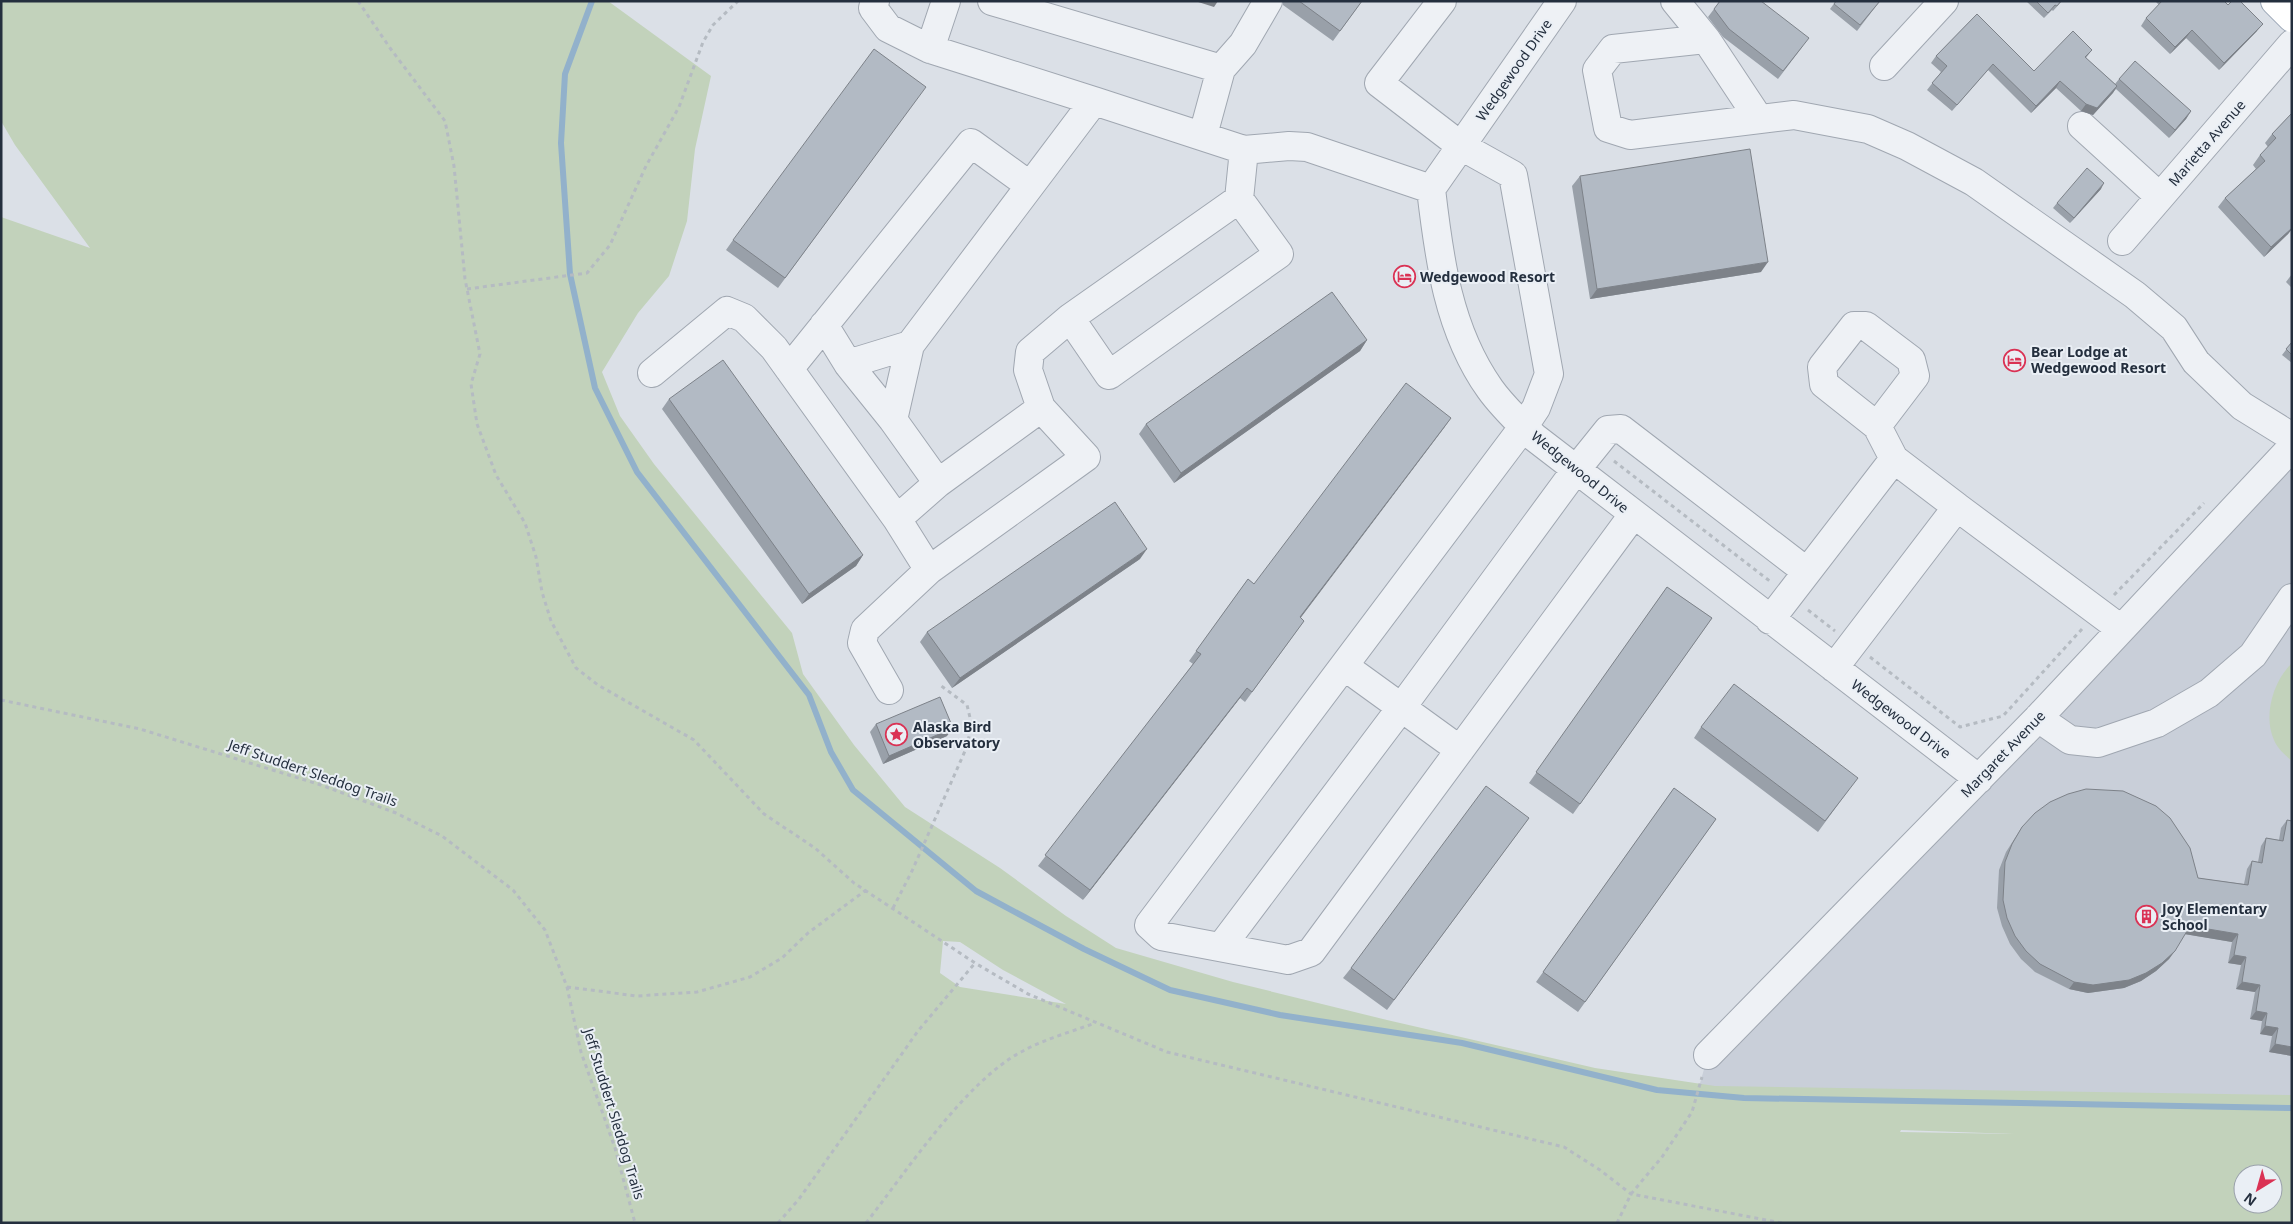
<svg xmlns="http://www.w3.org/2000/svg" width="2293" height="1224" viewBox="0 0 2293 1224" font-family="'Noto Sans',sans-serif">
<rect width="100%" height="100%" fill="#dbe0e7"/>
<!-- built -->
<path fill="#c9cfd9" d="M2292 447V1108L1697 1094 1708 1055Z"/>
<!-- green -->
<path fill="#c2d2bb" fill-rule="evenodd" d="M1 1H608L711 76 695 149 687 221 669 276 638 313 602 372 620 416 654 464 792 633 803 674 854 745 905 807 1000 868 1066 916 1116 948 1233 982 1387 1020 1595 1068 1715 1086 2292 1095V1223H1V217L90 248 15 145 1 121ZM943 941 960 942 1003 970 1066 1004 960 987 940 973ZM1901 1130 2014 1134 1900 1132ZM2243 1174H2273V1204H2243Z
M2292 663V761C2285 755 2277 748 2274 740 2263 716 2273 681 2292 663Z"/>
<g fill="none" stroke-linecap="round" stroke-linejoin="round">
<!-- stream -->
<path stroke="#92b1cb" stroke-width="6" d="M592 1 565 74 561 143 570 274 595 388 637 472 809 695 831 752 853 790 976 891 1084 949 1170 990 1280 1015 1462 1043 1657 1090 1744 1098 2292 1108"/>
<defs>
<path id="minor" d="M875 1 873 8 888 28 930 49
M946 1 930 49 1094 101
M992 1 1221 69 1203 135
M1442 1 1379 83 1461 146 1513 175 1549 374 1536 408 1524 426 1149 925 1161 936 1288 960 1311 952 1633 515
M1562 1 1431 189C1439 258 1448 330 1490 389 1502 406 1519 422 1534 437L1979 779
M1675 1 1706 39
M1884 66 1944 1
M1221 69 1243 44 1268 1
M1759 119 1706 39 1613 49 1597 70 1608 128 1630 135 1794 115 1868 129 1907 146 1974 182 2135 295 2174 328 2196 362 2242 406 2292 437
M2082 126 2160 197
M1244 150 1289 146 1307 147 1431 189
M2122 241 2292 44
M1070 318 1109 375 1279 254 1239 199 1244 150 1094 101 910 345 893 420 938 483 1041 408 1028 370 1030 352 1070 318 1239 199
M824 325 848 364 893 420
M848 364 910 345
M789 369 971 143 1029 185
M652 373 727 311 744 318 774 348 897 519
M1877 426 1824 384 1822 367 1854 326H1866L1911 360 1915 376 1877 426 1894 459
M938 483 897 519 929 570 1086 457 1041 408
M1957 507 2121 629
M1770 620 1894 459 1957 507 1834 668
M1344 666 1460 750
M889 690 862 643 865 630 929 570
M2038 718 2070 740 2098 743 2157 723 2209 693 2253 655 2292 598
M1221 947 1407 700 1575 471 1608 430 1621 429 1806 571
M1708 1055 2038 718 2292 447"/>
<path id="major" d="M2275 1 2292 18"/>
</defs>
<!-- minor casing -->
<use href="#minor" stroke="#a0a7b1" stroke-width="30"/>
<!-- major casing -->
<use href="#major" stroke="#99a5b4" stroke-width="30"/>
<!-- path -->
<path stroke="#b5bbc2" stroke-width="3" stroke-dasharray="4 4" stroke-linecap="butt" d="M358 1 390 48 445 121 454 166 465 279 480 354 471 384 477 424 496 475 525 523 536 557 542 592 551 621 576 668 598 685 694 740 764 814 815 848 854 883 975 963 1028 994 1167 1052 1564 1147 1600 1170 1631 1194 1782 1223
M467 289 587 273 610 245 646 166 679 107 703 42 713 25 738 1
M1614 461 1771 582
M2114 595 2204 503
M1808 610 1835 631
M1870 657 1960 727 2003 716 2082 629
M1 700 140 729 321 785 396 813 442 836 513 890 545 930 567 987 581 1052 615 1148 635 1223
M893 908 912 871 965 751 972 726 967 705 940 685
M567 987 637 996 697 992 750 977 782 958 808 933 866 890
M778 1223 799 1199 918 1031 975 963
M866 1223C906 1172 965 1082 1021 1052 1044 1039 1071 1032 1095 1023
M1617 1223 1631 1194 1662 1157 1692 1112 1702 1077"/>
<!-- minor -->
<use href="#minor" stroke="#eef1f5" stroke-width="28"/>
<!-- major -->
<use href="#major" stroke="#fff" stroke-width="28"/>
</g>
<!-- wall -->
<path fill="#99a0a9" d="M1283 1H1362L1333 41 1283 5Z
M1720 1 1803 46 1778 79 1723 37 1708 17Z
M1836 1H1880L1857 31 1830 9Z
M2026 1H2062L2053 11 2052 10 2044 18Z
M2155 1H2224L2257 31 2219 70 2186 38 2170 54 2141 26 2146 18 2159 5Z
M1977 14 2034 71 2092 50 2086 58 2115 84 2119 79 2191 111 2186 119 2169 138 2116 89 2093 115 2081 111 2056 88 2031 113 1988 70 1952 111 1927 90 1941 72 1931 63 1936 56Z
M918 97 778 288 726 250 733 240Z
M2292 113V229L2288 234 2264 257 2218 207 2225 198 2256 169 2253 165 2260 155 2268 147 2265 143 2272 134Z
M1580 176 1761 272 1590 299 1572 186Z
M2101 189 2070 223 2053 208 2057 203Z
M2292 274V288L2286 282Z
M1367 340 1360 351 1174 483 1139 434 1146 424Z
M2292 342V363L2282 355Z
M669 399 863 555 856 566 802 604 662 409Z
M1451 418 1300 618 1304 621 1245 702 1240 698 1083 900 1038 866 1193 664 1189 661 1248 579 1254 584Z
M1140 559 952 688 920 642 927 632Z
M1667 587 1712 618 1573 814 1529 783Z
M876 724 947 736 883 764 870 732Z
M1701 727 1850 788 1818 832 1694 738Z
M1674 788 1716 819 1578 1012 1536 982Z
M1529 818 1387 1010 1343 978 1351 968Z
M2287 820 2292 821V1056L2269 1052 2272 1036 2260 1034 2262 1021 2250 1019 2255 992 2236 989 2241 965 2228 963 2232 942 2185 934 2169 959 2156 971 2141 981 2124 988 2088 993 2069 989 2035 972 2021 959 2010 944 2002 926 1997 908 1999 870 2006 852 2022 827 2198 878 2244 884 2247 869 2252 861 2258 862 2261 846 2266 838 2279 840 2281 828Z"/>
<!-- shaded-wall -->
<path fill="#7d8289" d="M1195 1H1218L1214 7Z
M2263 24 2257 31 2219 70 2224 63Z
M2192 30 2186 38 2170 54 2175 47Z
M2060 81 2056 88 2031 113 2036 106Z
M2117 86 2113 93 2093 115 2081 111 2086 104Z
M2191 111 2186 119 2169 138 2175 130Z
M2104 183 2101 189 2070 223 2074 218Z
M2292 228V229L2288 234 2264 257 2271 247Z
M1768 262 1761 272 1590 299 1597 289Z
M1367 340 1360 351 1174 483 1181 473Z
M1451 418 1444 428 1293 628 1300 617Z
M1147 549 1140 559 952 688 960 678Z
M863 555 856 566 802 604 809 594Z
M1247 688 1240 698 1083 900 1090 890Z
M953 728 947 736 883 764 889 756Z
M2190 926 2238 934 2232 942 2184 934Z
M2175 951 2169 959 2156 971 2141 981 2124 988 2088 993 2069 989 2074 982Z
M2234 955 2246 957 2241 965 2228 963Z
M2242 982 2260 985 2255 992 2236 989Z
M2256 1011 2267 1013 2262 1021 2250 1019Z
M2265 1026 2278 1028 2272 1036 2260 1034Z
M2275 1044 2292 1047V1056L2269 1052Z"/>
<!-- building -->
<path fill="#b2bac4" stroke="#7d8289" d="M1299 1H1362L1340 31Z
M1720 1H1761L1809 38 1783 71 1729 29 1714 9Z
M1836 1H1880L1860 25 1834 4Z
M2036 1H2061L2057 6 2055 5 2048 13Z
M2162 1H2224L2228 5 2232 1H2240L2263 24 2224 63 2192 30 2175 47 2146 18Z
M1977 14 2034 71 2073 31 2092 50 2085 57 2117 86 2097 108 2086 104 2060 81 2036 106 1993 64 1957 105 1932 83 1947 66 1936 56Z
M874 49 926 87 785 278 733 240Z
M2135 61 2191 111 2175 130 2119 79Z
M2292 113V228L2271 247 2225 198 2265 161 2260 155 2276 138 2272 134Z
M1750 149 1768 262 1597 289 1580 176Z
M2087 168 2104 183 2074 218 2057 203Z
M1332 292 1367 340 1181 473 1146 424Z
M2292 342V355L2286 349Z
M723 360 863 555 809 594 669 399Z
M1406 383 1451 418 1300 617 1304 621 1252 692 1247 688 1090 890 1045 855 1201 654 1196 651 1248 579 1254 584Z
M1115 502 1147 549 960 678 927 632Z
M1667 587 1712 618 1580 804 1536 772Z
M1734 684 1858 778 1825 821 1701 727Z
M940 697 953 728 889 756 876 724Z
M1486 786 1529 818 1394 1000 1351 968Z
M1674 788 1716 819 1585 1002 1543 972Z
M2086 789 2123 791 2156 806 2170 818 2190 848 2198 878 2248 885 2252 861 2262 863 2266 838 2283 841 2287 820 2292 821V1047L2275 1044 2278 1028 2265 1026 2267 1013 2256 1011 2260 985 2242 982 2246 957 2234 955 2238 934 2190 926 2175 951 2162 963 2146 973 2129 980 2093 985 2074 982 2040 964 2026 951 2015 936 2007 918 2003 900 2005 862 2012 844 2022 827 2035 813 2050 802 2068 794Z"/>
<!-- icons -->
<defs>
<symbol id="hotel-ring" viewBox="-11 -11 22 22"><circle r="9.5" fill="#eaeff5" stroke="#da3254" stroke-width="1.5"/><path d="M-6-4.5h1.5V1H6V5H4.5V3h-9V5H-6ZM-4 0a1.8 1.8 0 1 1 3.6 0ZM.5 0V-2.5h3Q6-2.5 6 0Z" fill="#da3254"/></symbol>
<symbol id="sight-ring" viewBox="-11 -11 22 22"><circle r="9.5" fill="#eaeff5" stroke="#da3254" stroke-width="1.5"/><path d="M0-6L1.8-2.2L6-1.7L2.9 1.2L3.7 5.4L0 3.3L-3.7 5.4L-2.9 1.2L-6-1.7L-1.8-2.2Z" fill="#da3254"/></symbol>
<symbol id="building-ring" viewBox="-11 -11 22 22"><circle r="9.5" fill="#eaeff5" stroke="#da3254" stroke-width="1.5"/><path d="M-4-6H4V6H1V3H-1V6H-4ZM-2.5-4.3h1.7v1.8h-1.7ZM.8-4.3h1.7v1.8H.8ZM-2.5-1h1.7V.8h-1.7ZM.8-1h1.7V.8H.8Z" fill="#da3254"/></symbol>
</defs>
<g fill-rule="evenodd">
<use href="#hotel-ring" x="1392" y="264" width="25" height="25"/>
<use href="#hotel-ring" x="2002" y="348" width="25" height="25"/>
<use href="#sight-ring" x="884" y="722" width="25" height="25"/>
<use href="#building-ring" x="2134" y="904" width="25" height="25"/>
</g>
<g text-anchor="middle" stroke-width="4" stroke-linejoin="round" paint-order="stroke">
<!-- street labels -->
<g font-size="14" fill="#242f3e" stroke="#eaeff5">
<text transform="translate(1514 70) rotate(-55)" y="5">Wedgewood Drive</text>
<text transform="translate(2207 143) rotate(-49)" y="5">Marietta Avenue</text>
<text transform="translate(1580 472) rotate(39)" y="5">Wedgewood Drive</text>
<text transform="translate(1901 719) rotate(37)" y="5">Wedgewood Drive</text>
<text transform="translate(2003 754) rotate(-46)" y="5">Margaret Avenue</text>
<text transform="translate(313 773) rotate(19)" y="5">Jeff Studdert Sleddog Trails</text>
<text transform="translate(614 1114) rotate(73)" y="5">Jeff Studdert Sleddog Trails</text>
</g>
<!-- poi labels -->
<g font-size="14" font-weight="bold" fill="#242f3e" stroke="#eaeff5" text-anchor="start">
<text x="1420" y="282">Wedgewood Resort</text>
<text x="2031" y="357">Bear Lodge at<tspan x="2031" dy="16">Wedgewood Resort</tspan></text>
<text x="913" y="732">Alaska Bird<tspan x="913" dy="16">Observatory</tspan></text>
<text x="2162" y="914">Joy Elementary<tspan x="2162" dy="16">School</tspan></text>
</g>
</g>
<!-- border -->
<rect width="2293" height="1224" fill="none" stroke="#242f3e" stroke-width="5"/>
<!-- north arrow -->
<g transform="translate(2258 1189) rotate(217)"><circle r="24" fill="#eaeff5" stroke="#9ba2ac"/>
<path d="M0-4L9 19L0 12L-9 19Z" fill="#da3254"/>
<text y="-8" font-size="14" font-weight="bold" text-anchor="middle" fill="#242f3e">N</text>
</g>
</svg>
